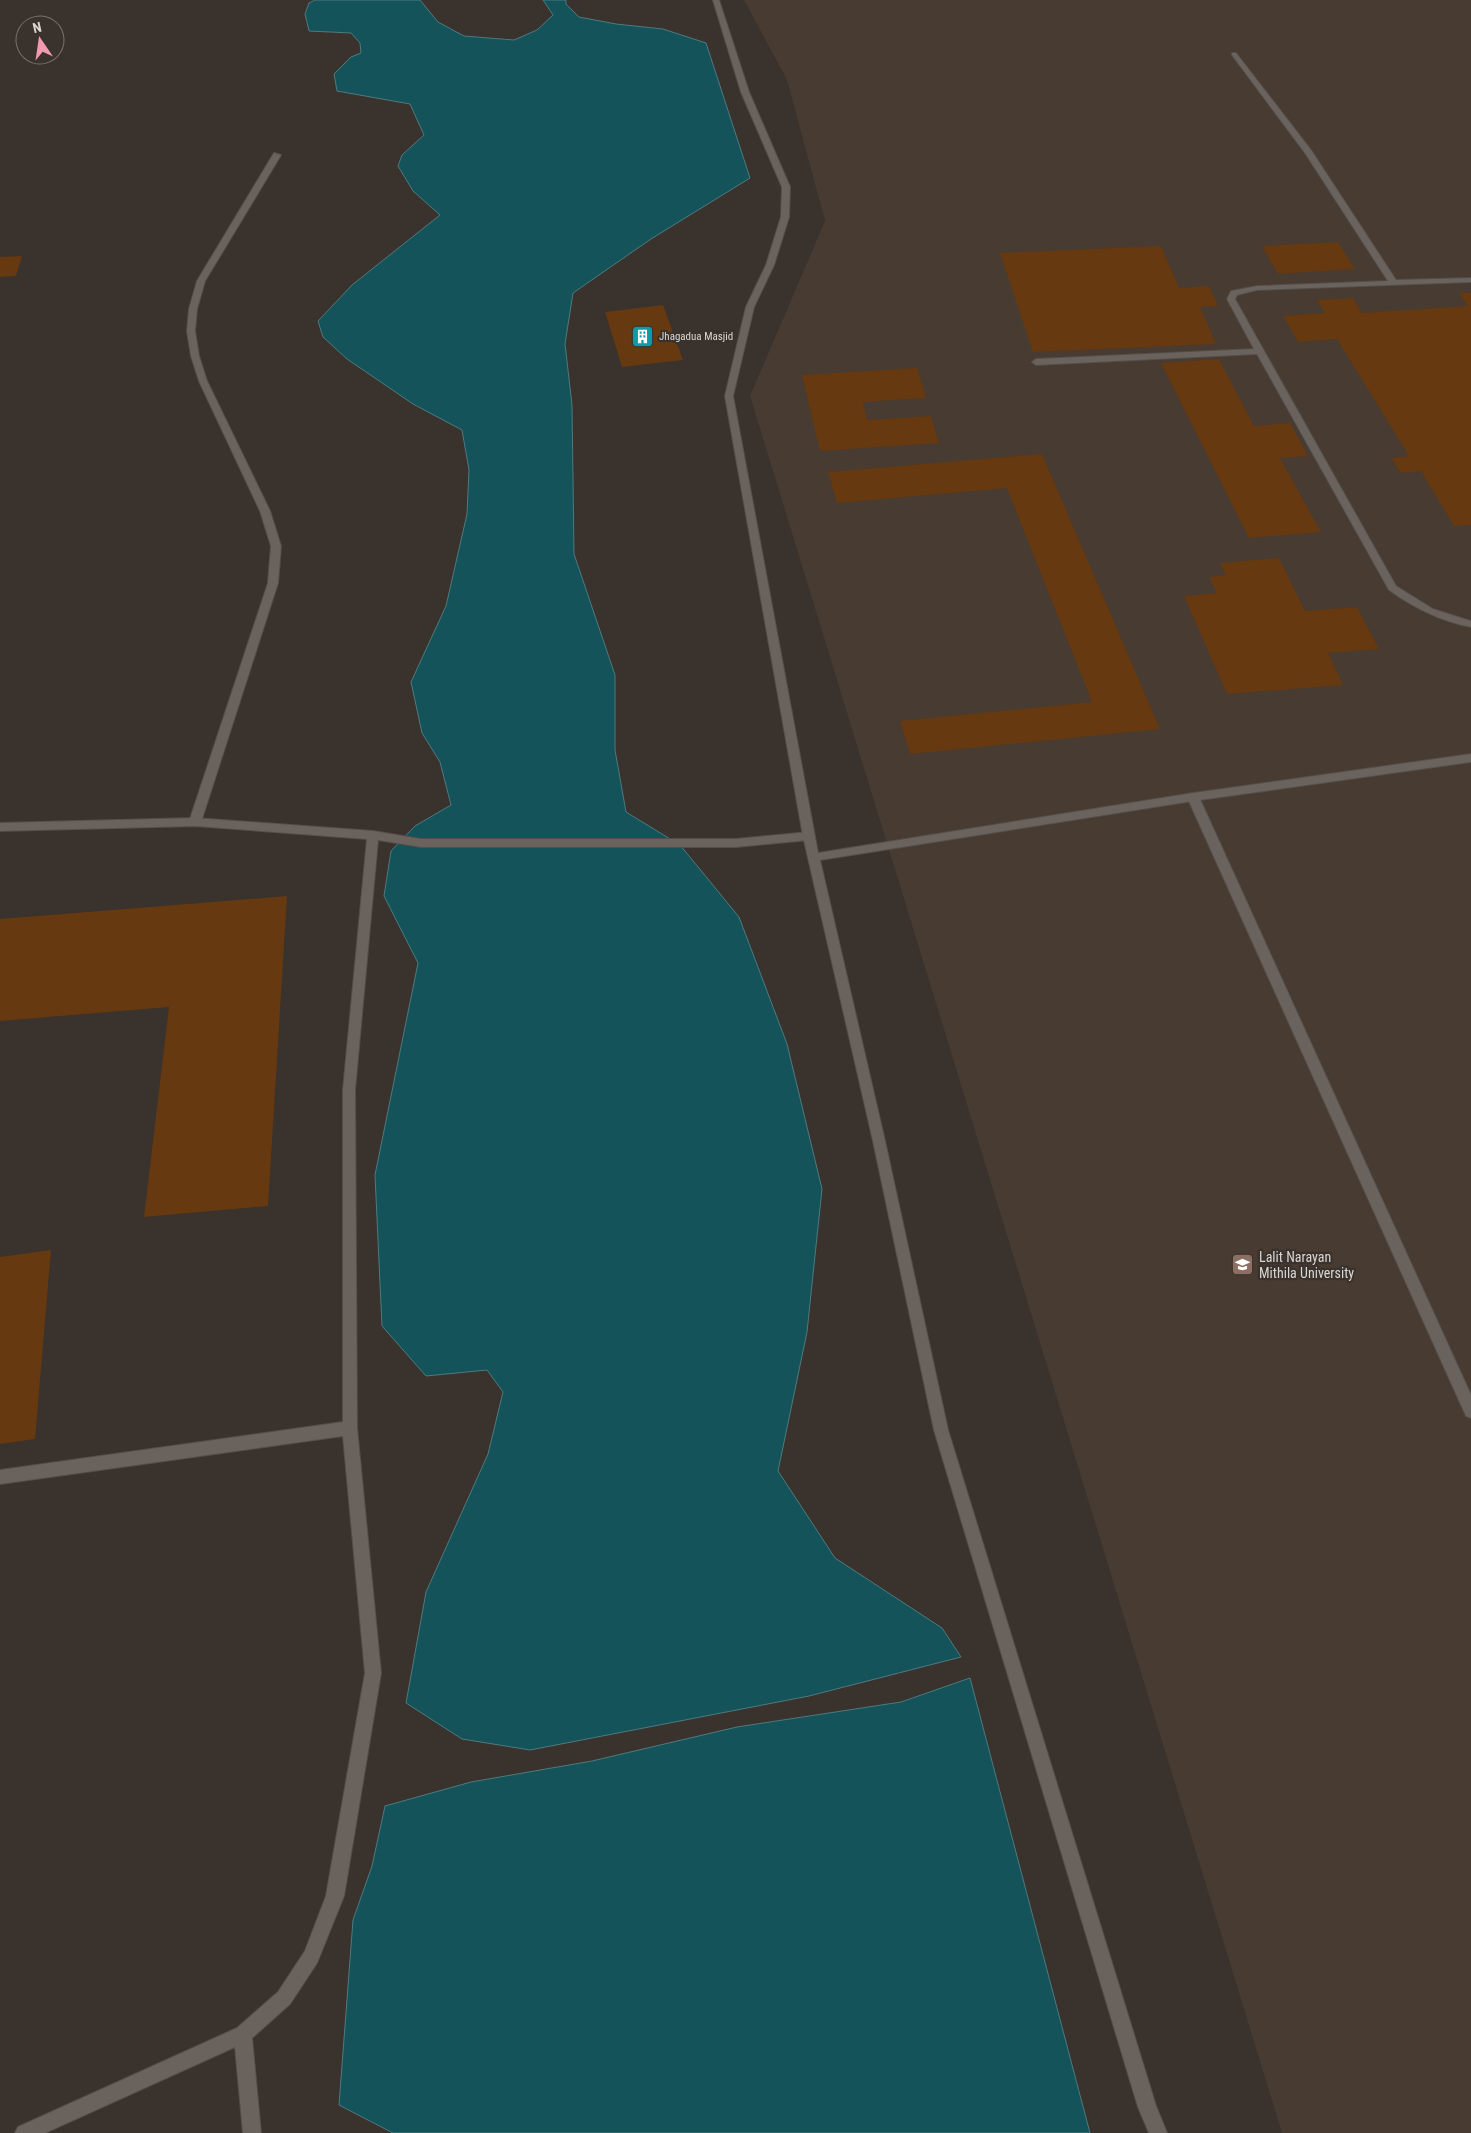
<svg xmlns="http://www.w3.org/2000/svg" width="1471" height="2133" viewBox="0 0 1471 2133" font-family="'Roboto Condensed',sans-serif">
<rect width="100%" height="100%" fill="#39322d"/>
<!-- built -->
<path fill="#473b32" d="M744 0H1471V2133H1282L750 396 825 221 787 80Z"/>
<!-- water -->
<path fill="#14535a" stroke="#4f7a7e" d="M315 0H420L438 22 464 36 514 40 537 30 553 15 543 0H566V4L579 17 616 24 663 29 706 43 750 178 651 239 573 293 565 344 572 405 574 554 615 675V750L626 812 680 845 739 917 787 1044 822 1189 807 1332 778 1471 835 1558 942 1628 961 1657 809 1696 530 1750 462 1739 406 1703 426 1592 488 1454 503 1392 487 1370 426 1376 382 1326 375 1175 418 963 384 896 391 851 415 826 451 805 440 762 422 733 411 682 446 606 467 514 469 470 462 430 413 404 347 359 323 337 318 321 352 285 440 215 413 191 398 166 402 155 424 135 410 104 337 91 334 74 351 57 361 53 360 43 351 33 309 31 305 14 309 3Z
M970 1678 1090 2133H393L339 2105 353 1920 372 1866 385 1806 471 1782 592 1761 737 1727 901 1702Z"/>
<!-- building -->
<path fill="#663910" d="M1338 242 1355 269 1278 274 1262 246Z
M1161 246 1179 288 1209 286 1218 306 1200 307 1216 344 1033 352 1000 253Z
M22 256 16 276 0 277V257Z
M1459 293H1471V525L1454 526 1421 471 1401 473 1391 458 1409 456 1337 339 1298 342 1283 316 1325 313 1317 300 1353 298 1362 313 1468 306Z
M663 305 683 360 622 367 605 312Z
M1219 359 1254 426 1290 423 1308 456 1280 458 1321 532 1249 538 1161 363Z
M917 368 926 398 863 402 867 420 931 416 939 443 820 451 802 375Z
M1042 454 1160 729 910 754 900 721 1092 702 1007 488 837 503 828 472Z
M1279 558 1305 611 1357 607 1379 649 1328 653 1343 685 1227 694 1184 596 1217 593 1209 577 1226 575 1220 563Z
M287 896 268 1206 144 1217 169 1007 0 1021V919Z
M51 1250 35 1439 0 1444V1257Z"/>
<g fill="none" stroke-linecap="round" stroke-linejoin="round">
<defs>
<path id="lane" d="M1232 53H1236L1311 150 1396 280 1471 278V282L1257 290 1237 295 1235 299 1396 586 1433 609 1471 621V627C1440 621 1414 608 1389 590L1257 354 1036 365 1032 362 1036 359 1254 349 1227 299 1231 291 1257 286 1388 281 1305 153 1232 55Z
M274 153 281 155 205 281 197 309 195 331 199 356 207 381 270 511 281 546 278 583 201 822 195 826 189 822 268 583 271 546 260 511 199 381 191 356 187 331 189 309 197 281Z
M1193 793 1199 797 1471 1395V1418L1466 1416 1187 797Z"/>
<path id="street" d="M195 818 373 831 421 839H736L809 832 815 836 809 840 736 847H421L378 840 355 1090 357 1428 381 1673 344 1896 317 1963 290 2004 252 2038 261 2133H243L235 2047 45 2133H15L18 2127 237 2028 278 1992 305 1951 326 1896 365 1673 343 1436 0 1484V1470L343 1422V1090L367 839 195 826 0 831V823Z"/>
<path id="secondary" d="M713 0H719L749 92 790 187 789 217 774 265 754 307 733 396 818 853 1193 793 1471 754V762L1193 801 820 860 885 1141 948 1430 1156 2106 1167 2133H1149L1138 2107 934 1430 873 1141 803 836 725 396 746 307 766 265 781 217 782 187 741 92Z"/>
</defs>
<!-- lane casing -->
<use href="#lane" stroke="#544e4a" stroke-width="2"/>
<!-- street casing -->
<use href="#street" stroke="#544e4a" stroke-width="2"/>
<!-- secondary casing -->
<use href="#secondary" stroke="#544e4a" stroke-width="2"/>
<!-- lane -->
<use href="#lane" fill="#6a635d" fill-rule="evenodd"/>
<!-- street -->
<use href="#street" fill="#6a635d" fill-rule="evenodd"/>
<!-- secondary -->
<use href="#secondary" fill="#6a635d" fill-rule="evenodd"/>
</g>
<!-- icons -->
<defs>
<symbol id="building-square" viewBox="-11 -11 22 22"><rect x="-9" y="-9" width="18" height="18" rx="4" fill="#0f9aa8" stroke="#39322d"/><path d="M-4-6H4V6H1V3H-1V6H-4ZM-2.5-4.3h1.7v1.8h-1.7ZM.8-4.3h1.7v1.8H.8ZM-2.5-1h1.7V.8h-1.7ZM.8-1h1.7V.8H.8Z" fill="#fff"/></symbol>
<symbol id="university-square" viewBox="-11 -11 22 22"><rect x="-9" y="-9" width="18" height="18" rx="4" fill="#8d6e63" stroke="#39322d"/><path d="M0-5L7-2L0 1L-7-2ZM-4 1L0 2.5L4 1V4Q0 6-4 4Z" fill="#fff"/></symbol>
</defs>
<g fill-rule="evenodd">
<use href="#building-square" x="630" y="324" width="25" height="25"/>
<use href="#university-square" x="1230" y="1252" width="25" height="25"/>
</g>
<g text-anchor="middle" stroke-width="4.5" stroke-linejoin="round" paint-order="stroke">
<!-- far-poi labels -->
<g font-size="11" fill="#dad5d2" stroke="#39322d" text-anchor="start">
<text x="659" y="340">Jhagadua Masjid</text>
</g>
<!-- poi labels -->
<g font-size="14" fill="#dad5d2" stroke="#39322d" text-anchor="start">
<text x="1259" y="1262">Lalit Narayan<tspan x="1259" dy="16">Mithila University</tspan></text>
</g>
</g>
<!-- north arrow -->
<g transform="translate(40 40) rotate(347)"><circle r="24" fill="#39322d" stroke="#79736f"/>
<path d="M0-4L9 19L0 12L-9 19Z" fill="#f29ab0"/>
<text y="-8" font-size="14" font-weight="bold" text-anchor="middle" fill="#dad5d2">N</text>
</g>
</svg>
